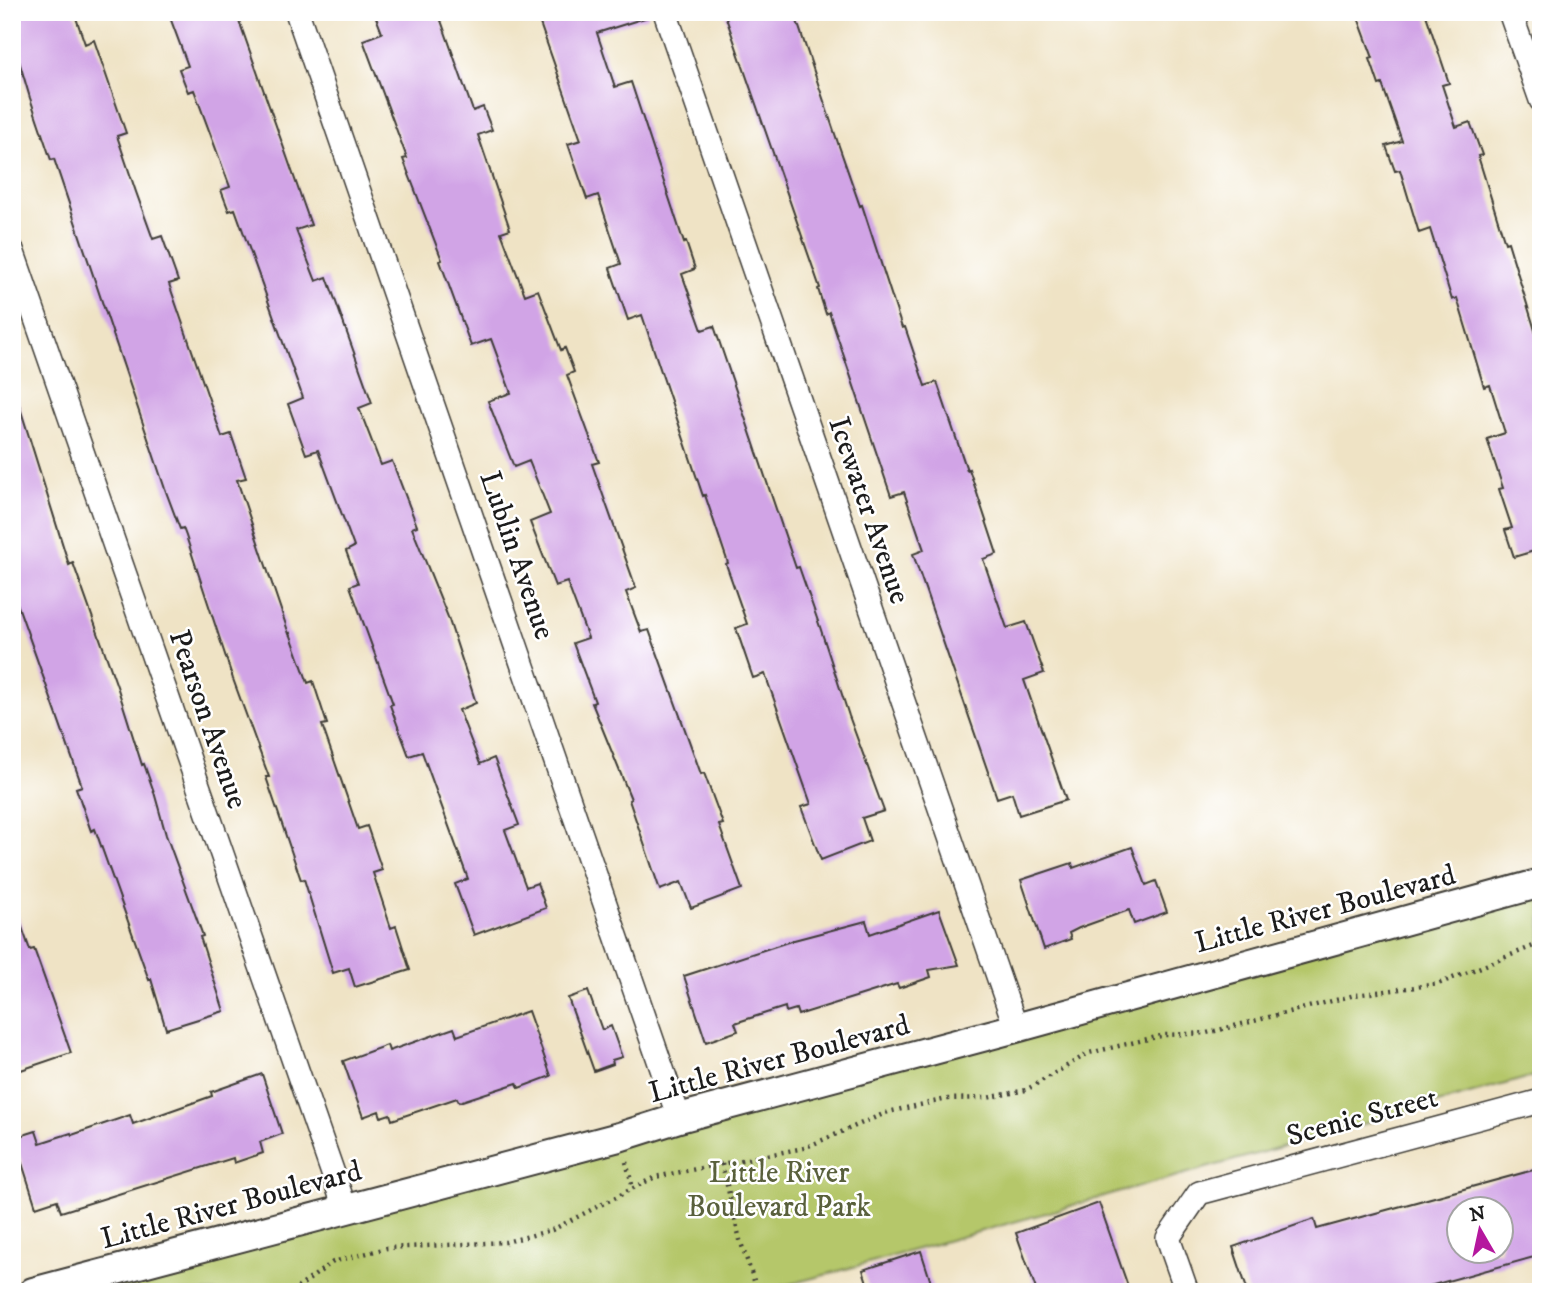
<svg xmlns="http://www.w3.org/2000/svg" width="1553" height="1304" viewBox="0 0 1553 1304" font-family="'IM FELL DW Pica',serif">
<rect width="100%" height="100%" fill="#fff"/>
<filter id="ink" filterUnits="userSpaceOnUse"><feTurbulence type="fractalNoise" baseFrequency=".0143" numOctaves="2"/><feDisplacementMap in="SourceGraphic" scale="14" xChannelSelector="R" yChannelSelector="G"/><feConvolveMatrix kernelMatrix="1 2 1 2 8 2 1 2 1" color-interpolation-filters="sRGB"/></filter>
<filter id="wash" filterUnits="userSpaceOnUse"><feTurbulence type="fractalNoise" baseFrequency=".00686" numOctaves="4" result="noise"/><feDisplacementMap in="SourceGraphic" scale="28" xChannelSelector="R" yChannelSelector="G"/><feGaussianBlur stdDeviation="1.57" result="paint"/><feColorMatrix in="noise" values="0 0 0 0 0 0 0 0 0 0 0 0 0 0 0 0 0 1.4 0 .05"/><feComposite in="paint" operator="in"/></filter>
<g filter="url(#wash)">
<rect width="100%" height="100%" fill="#efe3c5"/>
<!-- green -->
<path fill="#b5c76b" stroke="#687244" stroke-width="2" d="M1541 883V1074L832 1273 760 1292H33Z"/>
<g id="blocks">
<!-- building -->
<path fill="#d1a4e6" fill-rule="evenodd" d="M13 12H74L85 44 94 40 126 133 117 136 136 192 153 239 162 236 178 281 169 284 222 437 231 434 246 478 237 480 289 634 290 633 308 683 313 681 327 724 322 725 358 829 367 826 382 870 373 873 391 928 396 926 410 970 355 987 349 968 333 973 304 879 301 880 266 777H269L233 679 186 536 183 528 180 529 165 489 54 159 51 160 30 98 12 37V30L18 28Z
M168 12H236L311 225 296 230 316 281 327 277 372 403 359 408 381 465 392 461 417 526 412 528 448 617 476 703 459 710 480 764 494 758 519 825 505 830 526 887 537 883 546 908 474 935 455 884 468 879 422 752 409 756 390 705 393 704 350 586 358 583 346 551 354 547 318 450 306 454 288 404 303 398 235 209 229 211 221 190 230 187 194 90 188 92 179 69 188 66Z
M374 12H438L473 111 483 107 492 130 478 135 510 229 501 232 525 295 538 290 561 350 565 348 574 372 567 375 599 462 592 464 636 588 626 592 641 632 649 630 701 774 704 773 723 824 719 825 742 889 691 908 681 882 660 890 629 800 631 799 592 703 595 702 573 643 588 638 567 582 555 586 530 522 550 514 529 461 514 467 488 401 511 393 491 339 471 346 440 261 442 260 403 159 407 158 363 40 382 33Z
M536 12H648V17L597 33 615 87 631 82 684 243 686 242 695 269 682 274 702 330 714 326 796 568 799 567 820 627 849 716 884 811 862 818 870 841 821 860 801 807 811 804 765 674 753 678 736 628 747 624 726 564 728 563 705 495 703 496 642 315 628 320 610 268 621 264 598 195 587 199 568 144 581 140Z
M724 12H794L839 146 860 206 862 205 902 328 905 327 925 386 937 382 967 470 969 469 997 554 983 559 1007 628 1026 622 1044 673 1024 680 1066 800 1019 815 1012 793 997 798 913 554 924 550 904 492 891 496 829 312 826 314 818 289 820 288Z
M1356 12H1425L1449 83 1442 85 1456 127 1470 122 1482 155 1478 156 1505 243 1508 242 1541 350V549L1514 557 1505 530 1512 528 1499 489 1503 488 1487 439 1505 433 1490 385 1484 387 1457 298 1452 300 1430 229 1419 233 1400 170 1395 171 1386 146 1402 141 1382 84 1379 85 1370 59 1373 58Z
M17 398 69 565 73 563 118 689 142 765 144 764 154 792 166 835 203 936 200 937 203 946 224 1011 166 1029 151 979 149 980 95 829 91 831 76 788 82 786 12 589V399Z
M1132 847 1146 885 1156 881 1167 912 1134 924 1129 910 1079 928 1069 933 1071 939 1044 949 1021 880 1072 863 1073 868Z
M16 910 30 950 34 949 71 1053 12 1073V911Z
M939 910 959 965 929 970 931 977 899 988 897 984 798 1015 796 1009 786 1012 785 1007 735 1023 738 1031 706 1042 684 976 794 940 866 921 870 934Z
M588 991 602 1030 611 1026 622 1057 612 1060 613 1064 594 1071 568 998Z
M528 1011 551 1076 519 1088 517 1083 459 1102 457 1098 392 1120 390 1114 381 1117 379 1111 363 1117 343 1061 387 1045 389 1051 454 1028 457 1036Z
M262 1074 282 1134 260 1142 263 1153 234 1163 233 1158 61 1212 57 1200 36 1207 14 1138 36 1131 40 1143 71 1133 72 1135 130 1115 133 1124 212 1096 211 1092Z
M1541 1168V1255L1408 1292H1248L1233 1247 1314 1219 1317 1229ZM1459 1209H1501V1251H1459Z
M1099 1203 1130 1292H1037L1016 1233Z
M921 1251 934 1292H870L863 1270Z"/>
</g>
</g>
<g filter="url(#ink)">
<use href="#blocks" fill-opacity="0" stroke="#3c3a35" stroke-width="2"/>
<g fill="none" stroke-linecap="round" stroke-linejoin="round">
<defs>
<path id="minor" d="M297 12 679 1118
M665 12 1016 1028
M1510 12 1541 100
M12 250 345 1208
M1187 1292 1168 1238 1199 1193 1541 1101"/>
<path id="tertiary" d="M33 1292 619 1137 679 1118 1016 1028 1541 883"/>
</defs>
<!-- minor casing -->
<use href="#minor" stroke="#3c3a35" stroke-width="26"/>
<!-- tertiary casing -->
<use href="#tertiary" stroke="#3c3a35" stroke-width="32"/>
<!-- path -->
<path stroke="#3c3a35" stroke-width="4.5" stroke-dasharray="2 5" stroke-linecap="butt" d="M626 1162 633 1188
M722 1164 740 1240 758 1292
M292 1292 333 1262 387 1248 506 1242 552 1230 655 1177 804 1148 888 1112 947 1099 987 1098 1026 1090 1089 1053 1165 1035 1207 1033 1355 995 1438 984 1541 943"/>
<!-- minor -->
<use href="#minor" stroke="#fff" stroke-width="23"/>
<!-- tertiary -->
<use href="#tertiary" stroke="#fff" stroke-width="28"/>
</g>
</g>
<g text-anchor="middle" stroke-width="5" stroke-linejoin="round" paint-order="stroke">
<!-- street labels -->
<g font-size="30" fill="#1c1c1c" stroke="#fff">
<text transform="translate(870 510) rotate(71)" y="10">Icewater Avenue</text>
<text transform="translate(518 555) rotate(71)" y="10">Lublin Avenue</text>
<text transform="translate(209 719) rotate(71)" y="10">Pearson Avenue</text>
<text transform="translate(1325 908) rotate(-15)" y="10">Little River Boulevard</text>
<text transform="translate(779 1058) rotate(-15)" y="10">Little River Boulevard</text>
<text transform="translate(1362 1116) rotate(-15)" y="10">Scenic Street</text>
<text transform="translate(231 1204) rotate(-15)" y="10">Little River Boulevard</text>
</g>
<!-- park labels -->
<g font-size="30" fill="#59603c" stroke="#fff">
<text x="779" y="1182">Little River<tspan x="779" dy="34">Boulevard Park</tspan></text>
</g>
</g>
<!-- margin -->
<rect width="1553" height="1304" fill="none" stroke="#fff" stroke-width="42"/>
<!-- north arrow -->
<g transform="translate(1480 1230) rotate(351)"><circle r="33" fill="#ffffff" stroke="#a4a4a4" stroke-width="2"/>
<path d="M0-5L12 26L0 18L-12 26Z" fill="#b5179e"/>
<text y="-10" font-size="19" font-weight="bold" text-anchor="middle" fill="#1c1c1c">N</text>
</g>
</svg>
